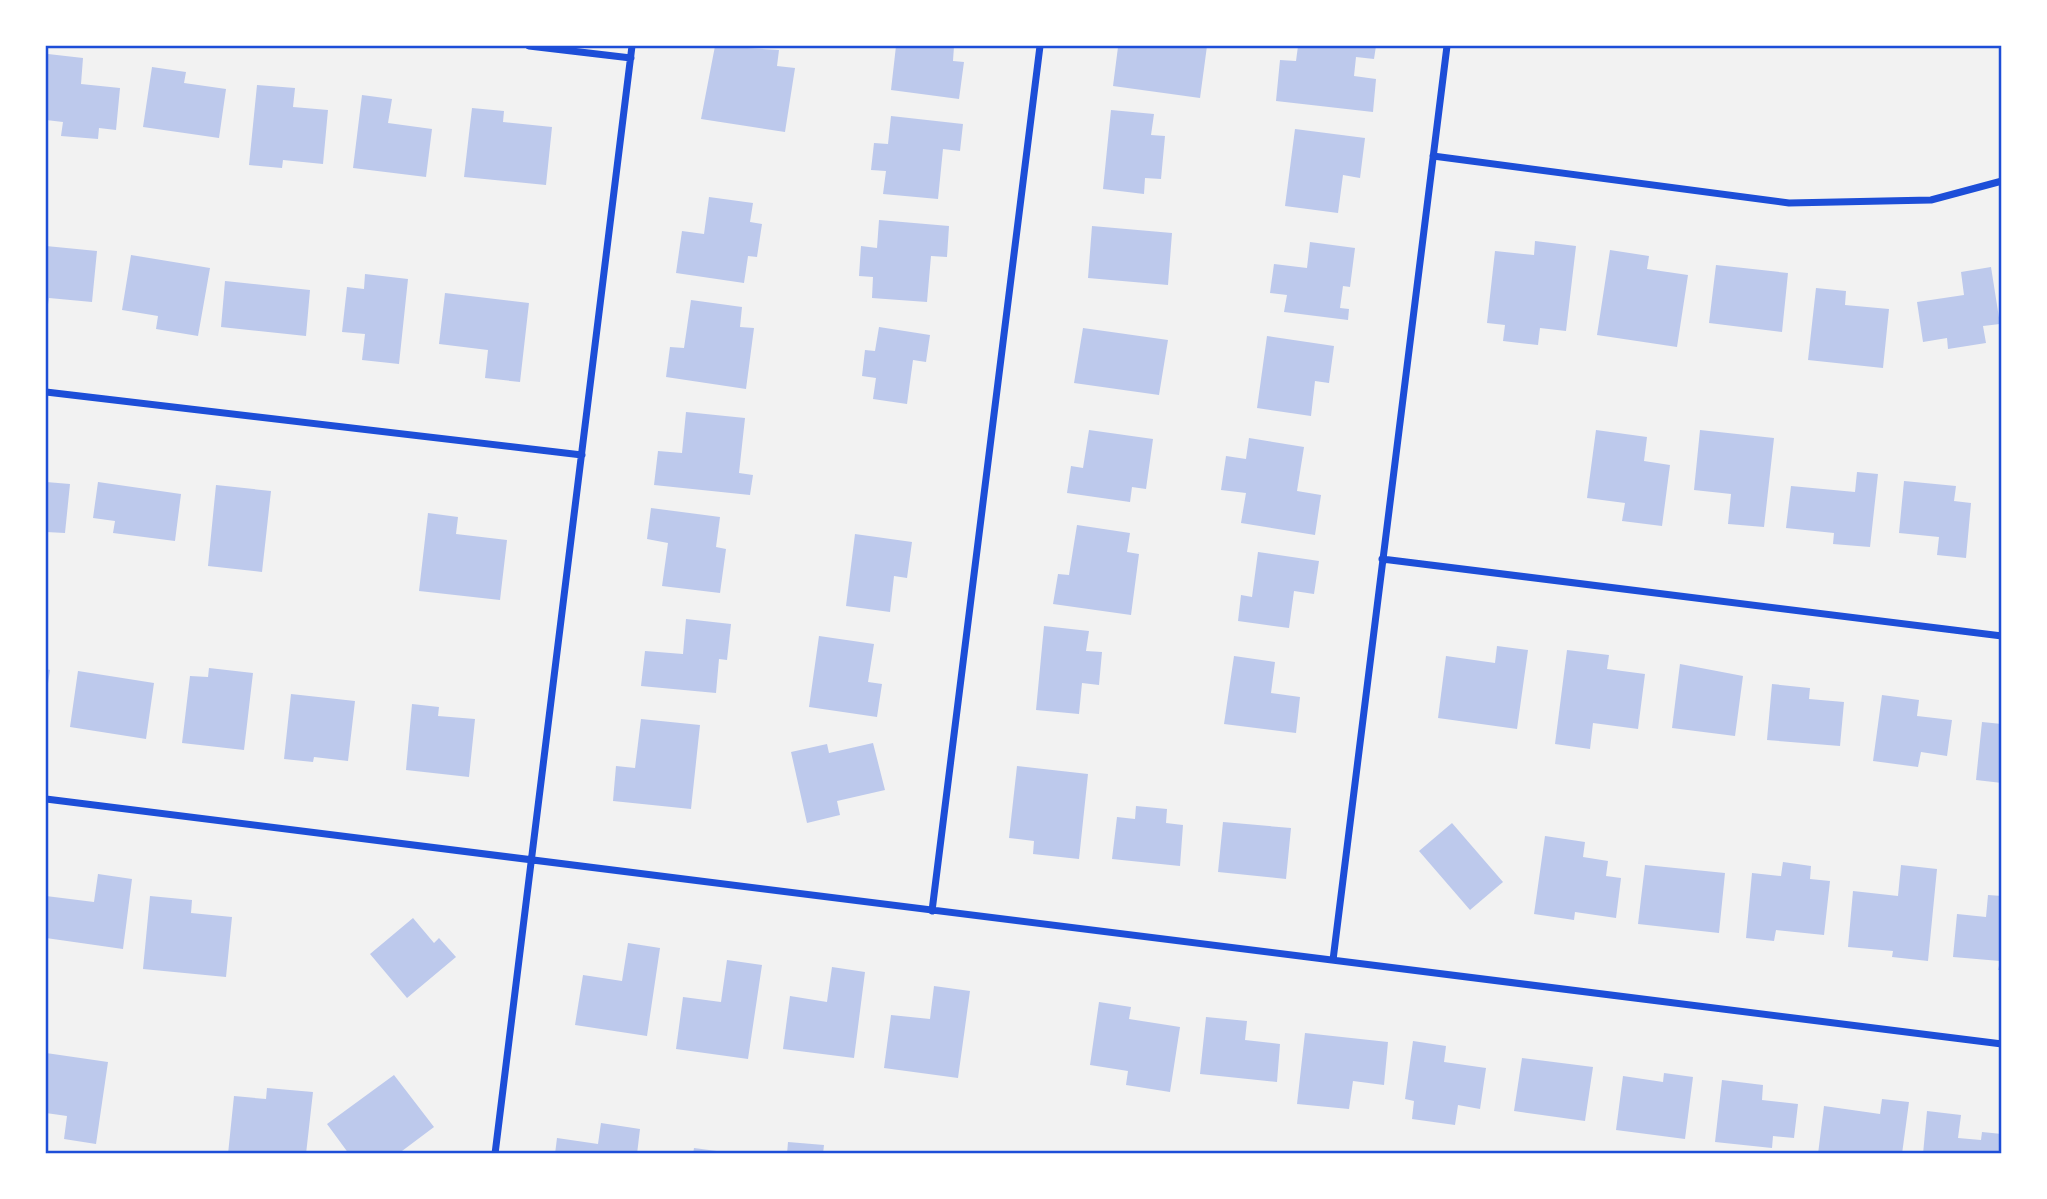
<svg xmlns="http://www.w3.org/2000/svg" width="2047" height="1199" viewBox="0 0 2047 1199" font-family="'Noto Sans',sans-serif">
<rect width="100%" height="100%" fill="#f2f2f2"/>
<!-- building -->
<path fill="#bdc9ec" d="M715 46 779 50 777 66 795 68 785 132 701 119Z
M896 46H954L953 61 964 62 959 99 891 90Z
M1129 46H1207L1200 98 1113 86 1118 47 1128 48Z
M1298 46H1376L1374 59 1356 57 1354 76 1376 79 1373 112 1276 101 1280 60 1296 61Z
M48 54 83 58 81 84 120 88 116 130 99 128 98 139 61 136 63 122 46 120Z
M152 67 186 72 184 83 226 89 219 138 143 127Z
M257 85 295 88 293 107 328 110 323 164 283 160 282 168 249 165Z
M362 95 392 99 388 123 432 129 426 177 353 168Z
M472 108 504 111 503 122 552 127 546 185 464 177Z
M1111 110 1154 114 1151 135 1165 136 1161 179 1145 178 1144 194 1103 189Z
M891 116 963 124 960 151 943 149 938 199 883 194 886 171 871 170 874 143 888 144Z
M1295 129 1365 138 1360 178 1343 175 1338 213 1285 206Z
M709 197 753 203 750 222 762 224 757 257 748 256 744 283 676 273 682 231 704 234Z
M879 220 949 226 947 257 931 256 927 302 872 298 873 277 859 276 861 246 877 248Z
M1092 226 1172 233 1168 285 1088 278Z
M1535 241 1576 246 1566 331 1540 328 1538 345 1503 341 1505 325 1487 323 1495 251 1534 255Z
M1310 242 1355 248 1350 287 1343 286 1340 308 1349 309 1348 320 1284 312 1287 295 1270 293 1274 264 1307 268Z
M46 246 97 251 92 302 49 298 46 317Z
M1610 250 1649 256 1647 269 1688 275 1677 347 1597 335Z
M131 255 210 268 198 336 156 329 158 316 122 310Z
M1716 265 1788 273 1782 332 1709 323Z
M1991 267 2000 324 1983 326 1986 343 1948 349 1947 338 1923 342 1917 302 1964 295 1961 272Z
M365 274 408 279 399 364 362 360 365 334 342 332 347 287 364 289Z
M225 281 310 290 306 336 221 327Z
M1816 288 1846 291 1845 305 1889 309 1883 368 1808 360Z
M445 293 529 303 520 382 485 378 488 350 439 344Z
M691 300 742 307 740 327 754 328 746 389 666 377 670 347 684 348Z
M879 327 930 335 926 362 913 360 907 404 873 399 876 378 862 376 865 350 875 351Z
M1083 328 1168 340 1159 395 1074 383Z
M1267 336 1334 346 1329 383 1315 381 1311 416 1257 408Z
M686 412 745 418 739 473 753 475 750 495 654 485 658 451 682 453Z
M1089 430 1153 439 1146 489 1132 487 1130 502 1067 493 1071 466 1083 468Z
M1596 430 1647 437 1644 461 1670 465 1662 526 1622 521 1625 503 1587 498Z
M1700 430 1774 438 1764 527 1728 524 1731 494 1694 490Z
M1249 438 1304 447 1297 491 1321 495 1315 535 1241 523 1246 493 1221 490 1226 456 1246 459Z
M1857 472 1878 474 1870 547 1833 544 1834 533 1786 528 1791 486 1855 492Z
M1904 481 1956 486 1954 501 1971 503 1966 558 1937 555 1939 537 1899 533Z
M46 482 70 484 65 533 46 532Z
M98 482 181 494 175 541 113 533 115 521 93 518Z
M216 485 271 491 262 572 208 566Z
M651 508 720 517 716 547 726 549 720 593 662 586 668 543 647 539Z
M428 513 458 517 456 534 507 540 500 600 419 591Z
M1077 525 1130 533 1127 552 1139 554 1131 615 1053 604 1058 574 1069 575Z
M855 534 912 542 907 578 894 576 890 612 846 606Z
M1258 552 1319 561 1314 594 1294 591 1289 628 1238 621 1241 595 1252 597Z
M686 619 731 624 727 660 719 659 716 693 641 686 645 651 683 654Z
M1044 626 1089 631 1086 651 1102 652 1099 685 1082 683 1079 714 1036 710Z
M819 636 874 644 868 682 882 684 877 717 809 707Z
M1497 646 1528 650 1517 729 1438 718 1446 656 1495 663Z
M1567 650 1609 655 1607 669 1645 674 1638 729 1593 723 1590 749 1555 744Z
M1234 656 1275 662 1271 693 1300 697 1296 733 1224 724Z
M1680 664 1743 676 1735 736 1672 728Z
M209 668 253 673 244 750 182 743 190 676 208 677Z
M46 669 50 670 47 690H46Z
M78 671 154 683 146 739 70 727Z
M1772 684 1810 688 1809 699 1844 702 1840 746 1767 740Z
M291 694 355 701 348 761 314 757 313 762 284 759Z
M1882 695 1919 700 1917 716 1952 720 1947 756 1921 752 1918 767 1873 761Z
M412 704 439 707 438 716 475 719 469 777 406 770Z
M641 719 700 725 691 809 613 801 616 766 635 768Z
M1982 722 2002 724V783L1976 780Z
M873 743 885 790 837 801 840 815 807 823 791 752 827 744 829 753Z
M1017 766 1088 774 1079 859 1033 854 1034 841 1009 838Z
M1136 806 1167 809 1166 823 1183 825 1180 866 1112 859 1117 817 1135 819Z
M1223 822 1291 828 1286 879 1218 872Z
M1452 823 1503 882 1470 910 1419 851Z
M1545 836 1585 842 1583 857 1608 861 1606 876 1621 878 1616 918 1575 912 1574 920 1534 914Z
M1783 862 1811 866 1810 879 1830 881 1824 935 1776 930 1774 941 1746 938 1752 873 1781 876Z
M1645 865 1725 873 1719 933 1638 924Z
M1901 865 1937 869 1928 961 1892 957 1893 951 1848 947 1853 891 1898 896Z
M98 874 132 879 123 949 46 938V896L94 902Z
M1988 895 2002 896V970H1998L2000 961 1953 957 1957 914 1986 917Z
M150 896 192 900 191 913 232 917 226 977 143 969Z
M413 918 434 943 439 938 456 957 407 998 370 954Z
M628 943 660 948 647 1036 575 1025 583 975 622 981Z
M727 960 762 965 748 1059 676 1049 683 997 721 1002Z
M832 967 865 972 854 1058 783 1049 790 996 827 1002Z
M934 986 970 991 958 1078 884 1068 891 1015 930 1019Z
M1099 1002 1131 1007 1129 1019 1180 1027 1170 1092 1126 1085 1128 1071 1090 1065Z
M1206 1017 1247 1021 1245 1040 1280 1044 1277 1082 1200 1074Z
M1305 1033 1388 1042 1384 1085 1353 1081 1349 1109 1297 1104Z
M1413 1041 1446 1046 1444 1062 1486 1068 1480 1109 1458 1105 1455 1125 1412 1119 1414 1101 1405 1099Z
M46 1053 108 1062 96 1144 64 1139 67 1116 46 1113Z
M1522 1058 1593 1067 1585 1121 1514 1111Z
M1664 1073 1693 1077 1685 1139 1616 1130 1623 1076 1663 1082Z
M394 1075 434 1127 398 1154H349L327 1124Z
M1722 1080 1763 1085 1762 1100 1798 1104 1794 1138 1773 1136 1772 1148 1715 1142Z
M267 1088 313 1092 306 1154H228L234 1096 266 1099Z
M1882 1099 1909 1102 1902 1154H1818L1824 1106 1880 1114Z
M1927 1111 1961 1115 1958 1138 1981 1140 1982 1132 2002 1134V1154H1923Z
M601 1123 640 1129 637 1154H555L557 1138 598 1144Z
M788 1142 824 1145 823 1154H787Z
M694 1148 724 1152V1154H693Z"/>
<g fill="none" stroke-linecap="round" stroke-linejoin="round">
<!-- minor -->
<path stroke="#1d4ed8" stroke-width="7" d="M529 46 631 58
M1433 156 1789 203 1931 200 2002 181
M46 392 582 455
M1382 559 2002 636
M46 799 2002 1044
M932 911 1040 46
M1333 960 1447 46
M495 1154 632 46"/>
</g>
<!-- border -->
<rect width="2047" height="1199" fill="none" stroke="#ffffff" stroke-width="94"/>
<rect x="47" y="47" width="1953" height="1105" fill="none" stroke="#1d4ed8" stroke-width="2.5"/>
</svg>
